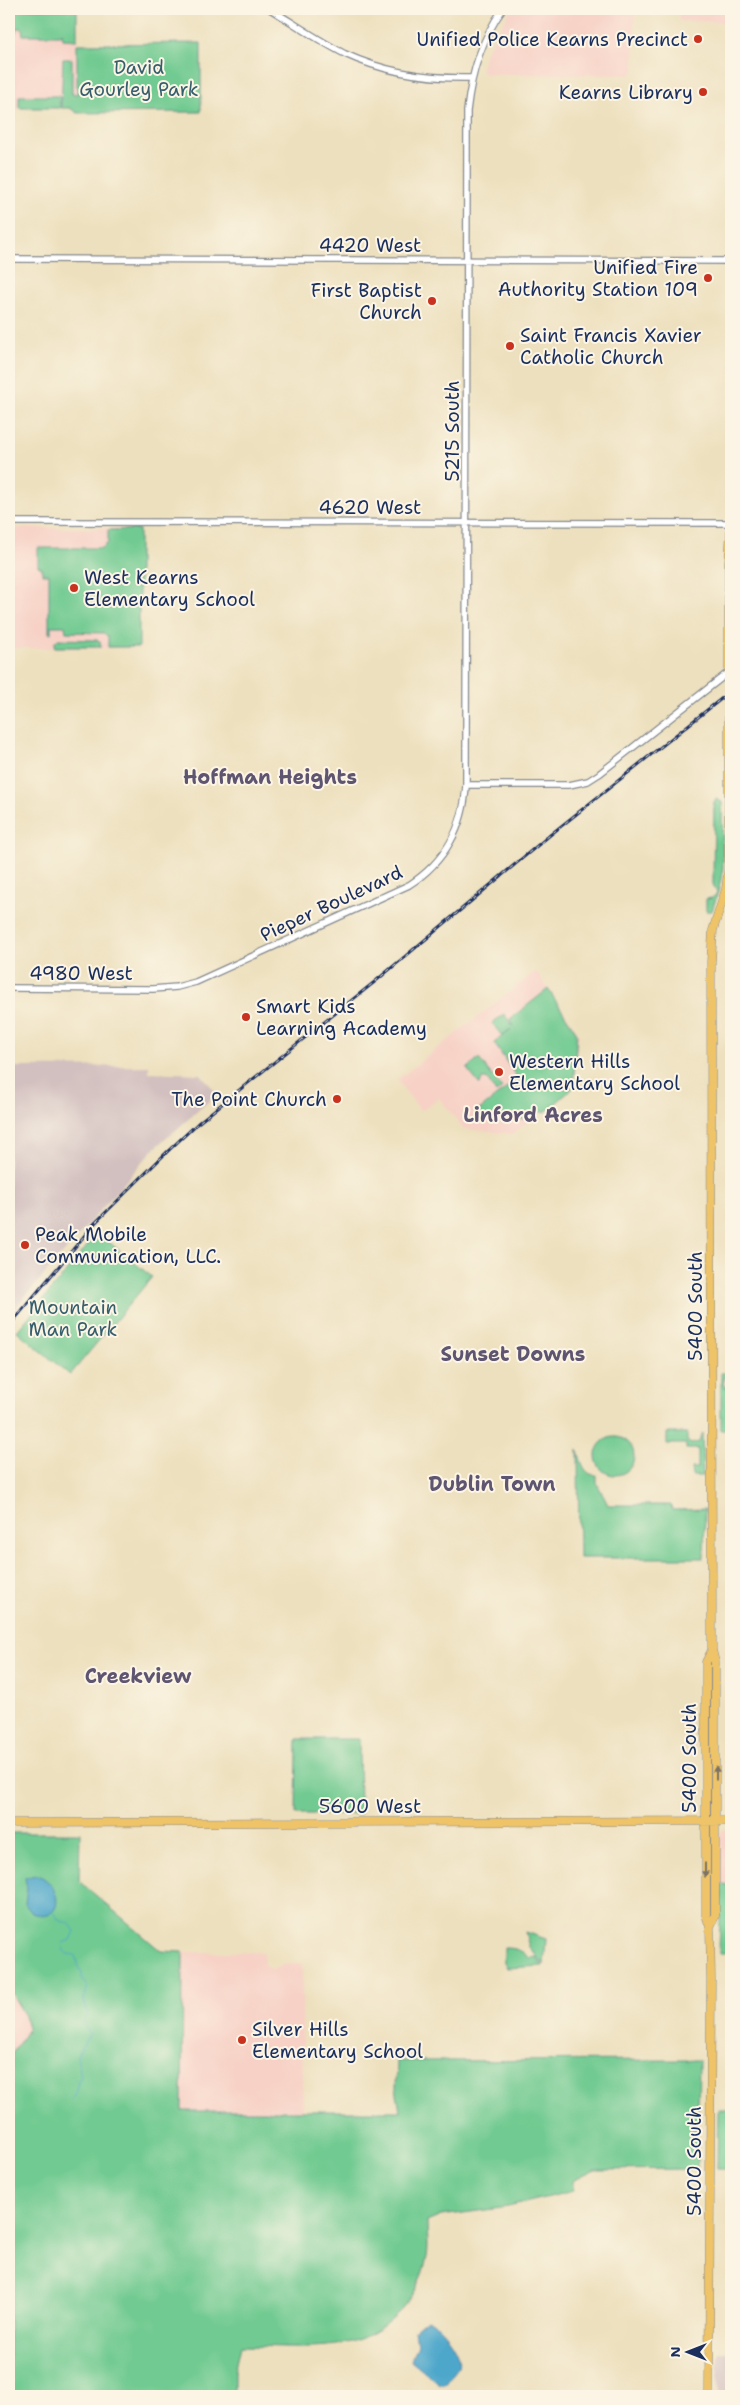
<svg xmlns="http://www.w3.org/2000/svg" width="740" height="2405" viewBox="0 0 740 2405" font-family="'Shantell Sans',sans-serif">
<rect width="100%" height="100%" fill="#fcf5e5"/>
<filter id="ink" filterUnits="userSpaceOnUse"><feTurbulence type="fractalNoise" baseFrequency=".02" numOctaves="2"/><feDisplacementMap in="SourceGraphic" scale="10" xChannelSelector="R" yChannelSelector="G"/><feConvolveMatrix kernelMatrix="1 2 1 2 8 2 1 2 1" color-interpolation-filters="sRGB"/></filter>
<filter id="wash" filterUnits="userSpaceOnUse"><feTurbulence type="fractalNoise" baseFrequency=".0096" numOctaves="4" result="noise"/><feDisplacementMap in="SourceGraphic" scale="20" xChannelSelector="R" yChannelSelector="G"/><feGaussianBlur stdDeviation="1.12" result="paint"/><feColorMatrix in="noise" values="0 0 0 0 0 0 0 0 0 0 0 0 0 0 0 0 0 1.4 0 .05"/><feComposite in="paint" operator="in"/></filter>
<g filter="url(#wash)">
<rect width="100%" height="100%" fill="#ede0be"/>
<!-- built -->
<path fill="#f7d1c6" d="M9 9H77V113L68 108 9 109Z
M511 9H635L634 73 630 75 484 74 481 68 487 49Z
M679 9H724V22L679 21Z
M9 528H139V648H9Z
M536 971 579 1034 572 1089 512 1134 464 1129 439 1098 421 1111 397 1080Z
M724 1829 731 1830V1885H721L720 1833Z
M183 1952H263L264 1965 272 1969 280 1967 285 1963H302L303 2110 182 2111Z
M9 1989 25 2016 28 2029 10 2059Z"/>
<!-- industrial -->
<path fill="#d2bfbf" d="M149 1066V1072L201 1074 217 1094 153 1150 9 1315V1067Z
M719 2352H731V2396H718Z"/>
<!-- green -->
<path fill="#71ca91" stroke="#467c78" d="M9 9H77V40L63 39 62 33 61 35H23L22 28H16V32H9Z
M201 43V112L77 113 70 108H61L63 59H72V94H77V44Z
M19 96H60V108H19Z
M139 529V647H108V637L104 633 66 632 65 626H51V633H49V574H42V568L38 566V548H102L108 543V530Z
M58 639 97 640 100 641 101 647H54L55 642Z
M716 799 722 802 723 868 719 889 712 911H706V899L712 898 717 893 713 884 714 802Z
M548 989 577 1033 573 1088 548 1110 544 1112 534 1111 527 1119H508L506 1115 498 1119H480L478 1111 518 1079 494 1043 511 1029 502 1036 492 1023 504 1014 514 1027 510 1019Z
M479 1059 502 1088 496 1093 487 1079H482L480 1085 467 1069Z
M98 1233 152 1277 70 1375 17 1331Z
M721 1373H727L726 1377H723L724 1387H731V1430H721Z
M702 1433 703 1476H692L691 1468H698V1449H686V1444H667V1433H687V1441L691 1444 699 1442Z
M596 1456a19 19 0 1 1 38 0a19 19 0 1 1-38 0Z
M578 1450C581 1461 584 1476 597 1475V1483L608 1505H671L672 1510 705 1509 704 1558H579Z
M297 1739H359L360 1814H296Z
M9 1833H80L79 1881 161 1951 183 1952 182 2111H400L396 2088 397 2061 699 2060 697 2169 595 2170 573 2181V2191L508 2207 441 2216 427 2222C427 2233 429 2246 427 2257 418 2301 382 2339 337 2345 306 2349 272 2346 240 2346L234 2372V2396H9V2059L28 2029 25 2016 9 1989Z
M721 1885H731V1953H719Z
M525 1932 546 1939 544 1965 529 1947Z
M504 1948C516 1948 522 1950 529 1958L536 1957 543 1966 507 1968 504 1963Z
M718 2110H731V2169H717Z"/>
<!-- water -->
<path fill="#4da7cb" stroke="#346b94" d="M35 1875C59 1878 70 1924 32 1913L25 1904 27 1888 25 1878Z
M427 2319C439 2323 463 2352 458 2366 457 2368 446 2381 444 2384H440L411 2360 417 2345 415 2329Z"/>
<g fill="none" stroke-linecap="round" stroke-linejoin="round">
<!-- stream -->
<path stroke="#4da7cb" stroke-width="1" d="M53 1911 60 1921 69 1923 75 1931 71 1940 62 1943 64 1951 67 1954 75 1955 78 1967 82 1972V1980L88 1987 84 1999 88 2014 84 2018 83 2024 90 2034 77 2055 81 2077 78 2081 75 2096 71 2099"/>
</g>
</g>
<g filter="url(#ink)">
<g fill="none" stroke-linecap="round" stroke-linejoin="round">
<defs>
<path id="minor" d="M270 9C295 24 319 41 345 54 384 72 429 79 472 78
M9 259 731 261
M9 522 731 523
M466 785H569L588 781 599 774 729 672
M9 988 153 989 177 987 196 982 409 885C445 862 464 827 466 785L467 111C471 75 481 39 503 9"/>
<path id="major" d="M9 1823 731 1821
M710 1927 715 1916V1662L712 1650 711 962 713 930 726 889 729 865V562L731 528
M709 2396 711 1979 710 1927 706 1915V1662L712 1650"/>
</defs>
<!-- minor casing -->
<use href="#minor" stroke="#84888e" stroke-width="8"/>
<!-- major casing -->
<use href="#major" stroke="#84888e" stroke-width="9"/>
<!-- minor -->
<use href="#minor" stroke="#fff" stroke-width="5.5"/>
<!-- major -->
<use href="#major" stroke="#efc469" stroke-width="8"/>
<defs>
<path id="rail" d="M9 1326 95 1223 168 1151 198 1123 377 980 550 835 731 691"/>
</defs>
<!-- rail casing -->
<use href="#rail" stroke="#1b2f5e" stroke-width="3"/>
<!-- rail -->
<use href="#rail" stroke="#fcf5e5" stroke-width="1" stroke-dasharray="4" stroke-linecap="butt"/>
</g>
<!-- one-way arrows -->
<defs><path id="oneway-solid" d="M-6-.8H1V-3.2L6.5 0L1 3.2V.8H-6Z" transform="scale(1.25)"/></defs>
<g fill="#7a7263">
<use href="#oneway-solid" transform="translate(716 1773) rotate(-90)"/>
<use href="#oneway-solid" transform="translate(705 1870) rotate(90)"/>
</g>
</g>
<!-- markers -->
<g fill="#c8321e" stroke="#fcf5e5" stroke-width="2">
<circle cx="698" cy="39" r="5"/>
<circle cx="703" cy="92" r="5"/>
<circle cx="708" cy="278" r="5"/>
<circle cx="432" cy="301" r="5"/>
<circle cx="510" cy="346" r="5"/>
<circle cx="74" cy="588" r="5"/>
<circle cx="246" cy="1017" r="5"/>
<circle cx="499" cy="1072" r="5"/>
<circle cx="337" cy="1099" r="5"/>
<circle cx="25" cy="1245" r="5"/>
<circle cx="242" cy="2040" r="5"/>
</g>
<g text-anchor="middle" stroke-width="4" stroke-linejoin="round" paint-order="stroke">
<!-- poi labels -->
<g font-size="19" fill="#1b2f5e" stroke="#fcf5e5" text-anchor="start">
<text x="688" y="46" text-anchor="end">Unified Police Kearns Precinct</text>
<text x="693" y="99" text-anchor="end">Kearns Library</text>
<text x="698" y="274" text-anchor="end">Unified Fire<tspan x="698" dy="22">Authority Station 109</tspan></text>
<text x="422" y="297" text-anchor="end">First Baptist<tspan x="422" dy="22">Church</tspan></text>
<text x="520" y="342">Saint Francis Xavier<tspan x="520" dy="22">Catholic Church</tspan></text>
<text x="84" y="584">West Kearns<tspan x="84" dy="22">Elementary School</tspan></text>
<text x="256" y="1013">Smart Kids<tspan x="256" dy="22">Learning Academy</tspan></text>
<text x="509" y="1068">Western Hills<tspan x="509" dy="22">Elementary School</tspan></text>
<text x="327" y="1106" text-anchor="end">The Point Church</text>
<text x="35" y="1241">Peak Mobile<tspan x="35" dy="22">Communication, LLC.</tspan></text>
<text x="252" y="2036">Silver Hills<tspan x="252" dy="22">Elementary School</tspan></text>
</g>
<!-- park labels -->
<g font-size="19" fill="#355e6d" stroke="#fcf5e5">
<text x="139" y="74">David<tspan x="139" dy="22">Gourley Park</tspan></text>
<text x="73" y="1314">Mountain<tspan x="73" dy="22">Man Park</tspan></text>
</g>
<!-- street labels -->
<g font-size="19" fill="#1b2f5e" stroke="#fcf5e5">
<text x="370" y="252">4420 West</text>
<text transform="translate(452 431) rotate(-90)" y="7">5215 South</text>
<text x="370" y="514">4620 West</text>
<text transform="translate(331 903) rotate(-25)" y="7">Pieper Boulevard</text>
<text x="81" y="980">4980 West</text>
<text transform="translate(695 1306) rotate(-90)" y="7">5400 South</text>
<text transform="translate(689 1758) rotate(-90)" y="7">5400 South</text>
<text x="370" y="1813">5600 West</text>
<text transform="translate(694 2161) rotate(-90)" y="7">5400 South</text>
</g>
<!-- neighbourhood labels -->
<g font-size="20" font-weight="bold" fill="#5e5571" stroke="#fcf5e5">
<text x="270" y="784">Hoffman Heights</text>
<text x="533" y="1122">Linford Acres</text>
<text x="513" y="1361">Sunset Downs</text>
<text x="492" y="1491">Dublin Town</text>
<text x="138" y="1683">Creekview</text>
</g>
</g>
<!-- margin -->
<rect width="740" height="2405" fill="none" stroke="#fcf5e5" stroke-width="30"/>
<!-- north arrow -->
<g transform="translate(688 2352) rotate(270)" stroke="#fcf5e5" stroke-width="4" paint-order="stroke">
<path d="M0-4L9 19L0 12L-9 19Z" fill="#1b2f5e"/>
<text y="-8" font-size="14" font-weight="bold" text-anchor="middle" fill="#1b2f5e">N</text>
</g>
</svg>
